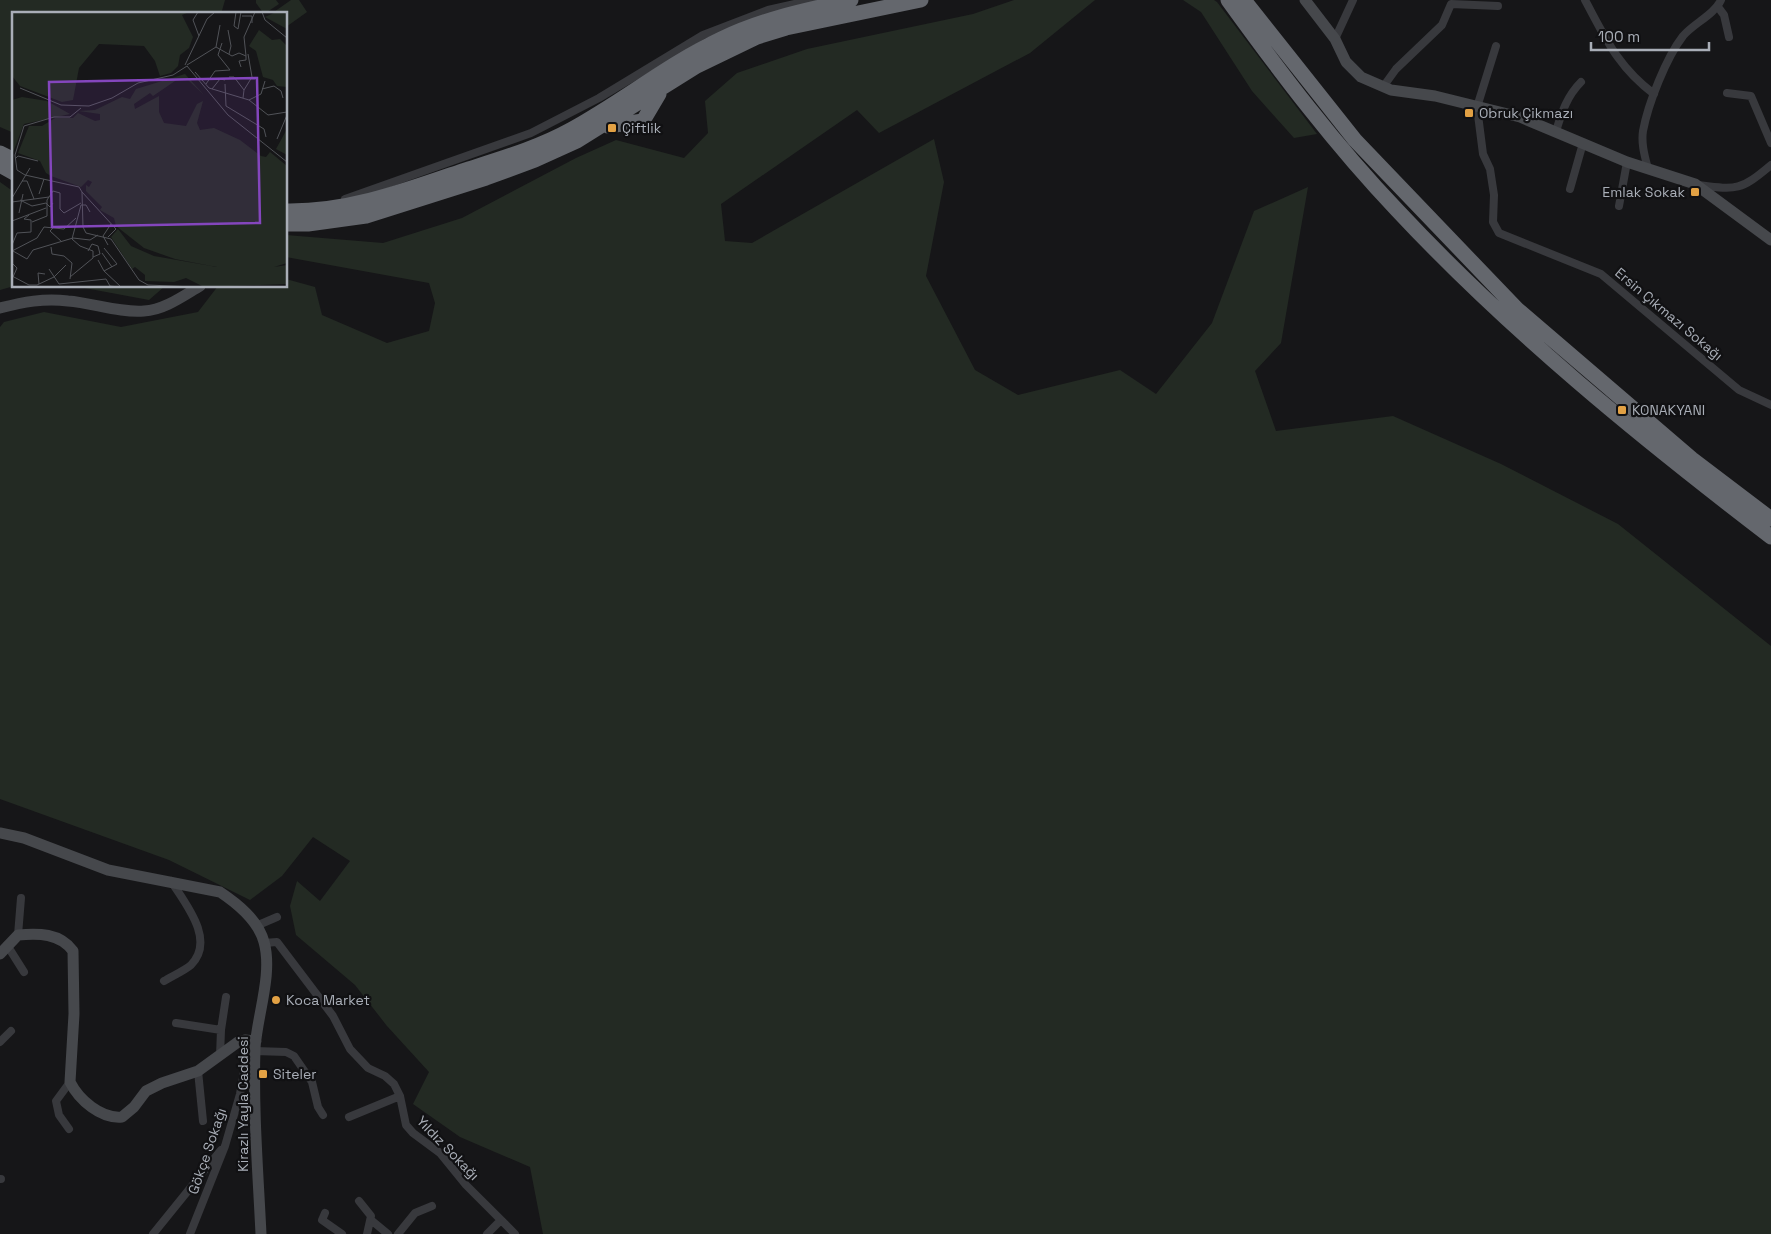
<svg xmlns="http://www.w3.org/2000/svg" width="1771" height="1234" viewBox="0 0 1771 1234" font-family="'Space Grotesk',sans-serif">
<rect width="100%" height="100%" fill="#161618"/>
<!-- green -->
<path fill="#232a23" d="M0 0H225L221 14H14V133L0 127Z
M256 0H276L279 4 264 14 256 3Z
M291 0H299L307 12 286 27V14H271Z
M1014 0H1095L1030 53 879 133 857 110 721 204 725 241 752 243 934 139 944 182 926 276 975 370 1018 395 1120 370 1156 394 1212 323 1254 211 1308 187 1281 343 1255 371 1276 431 1393 416 1501 464 1618 524 1771 646V1234H543L530 1167 460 1137 413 1104 429 1072 387 1026 355 985 296 935 290 906 297 881 320 901 350 861 313 837 282 876 250 900 169 860 0 799V327L4 322 44 312 121 327 198 312 218 286H286V279L315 287 322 315 387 343 429 331 435 303 429 283 286 257V235L383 243 462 218 576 158 616 140 684 158 708 133 705 101 737 73 807 49 973 14Z
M1183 0H1214L1217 2 1317 134 1294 138 1252 91 1201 12Z
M0 182 14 192V286L0 290Z
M74 286H165L149 300Z"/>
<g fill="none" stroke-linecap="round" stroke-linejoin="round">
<!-- street -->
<path stroke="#38393d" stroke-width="8" d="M1585 0C1606 39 1618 67 1654 94
M1718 7 1724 15 1729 37
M1335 39 1353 0
M1496 46 1477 107 1483 154 1490 169 1494 195 1493 222 1499 233 1601 274 1739 390 1771 405
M1383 87 1396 69 1442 25 1451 4 1498 6
M1727 93 1751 96 1771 143
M1556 131C1562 112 1567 96 1581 82
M1648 169C1645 157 1641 144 1643 131 1648 104 1666 58 1683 36 1694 23 1714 15 1721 0
M1698 185C1737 190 1740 191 1771 165
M1570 189 1583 143
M345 199 531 133 599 98 703 35 768 10 812 0
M1619 206 1627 162
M256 926 277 917
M18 935 21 898
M264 943 277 942 333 1016 350 1049 368 1068 385 1076 394 1084 400 1096 406 1125 413 1133 440 1153 466 1185 515 1234
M7 945 24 972
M164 981C172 976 184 971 191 965 216 940 185 903 171 881
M176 1023 221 1030
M0 1042 11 1031
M220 1056 221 1030 226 997
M198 1071 203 1121
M349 1117 400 1096
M69 1129 59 1115 56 1101 70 1082
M0 1179H1
M359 1201 371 1216 367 1234
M325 1213 322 1220 342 1234
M371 1220 388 1234
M153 1234 221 1150
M190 1234 225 1146 240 1094 247 1055 255 1051 286 1052 294 1056 312 1082 318 1107 323 1115
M398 1234 415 1213 432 1206
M487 1234 501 1220"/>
<!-- secondary -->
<path stroke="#46484c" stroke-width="11" d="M1305 0 1335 39 1346 62 1361 77 1391 90 1435 96 1520 117 1627 162 1695 184 1771 240
M0 308C23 302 44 298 68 301 93 303 119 313 144 311 164 310 183 296 200 286
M0 833 24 838 108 870 220 892C238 904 258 920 264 942 273 974 257 1016 255 1048 253 1110 258 1172 261 1234
M0 954 18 935C38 933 60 933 73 951L74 1014 70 1082C79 1100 101 1119 122 1117L134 1107 146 1091 162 1083 198 1071 238 1042 245 1040 256 1041"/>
<!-- highway -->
<path stroke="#64676d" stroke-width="15" d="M1228 0C1280 72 1335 145 1397 210 1510 331 1640 437 1771 537
M1244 0 1355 140 1517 309 1692 459 1771 519
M608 126 643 121 659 94
M0 153 14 160
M0 165 14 173
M286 211C348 212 404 191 462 171 499 159 538 148 572 129 623 101 668 64 721 39 762 19 806 10 851 0
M286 224H308L366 216 486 178 535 160 577 141 697 66 757 37 786 28 921 0"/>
</g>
<!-- markers -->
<g fill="#e2a144" stroke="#111113" stroke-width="2">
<rect x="1464" y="108" width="10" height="10" rx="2.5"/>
<rect x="607" y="123" width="10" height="10" rx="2.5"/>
<rect x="1690" y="187" width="10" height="10" rx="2.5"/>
<rect x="1617" y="405" width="10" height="10" rx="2.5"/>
<circle cx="276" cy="1000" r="5"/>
<rect x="258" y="1069" width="10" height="10" rx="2.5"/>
</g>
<g text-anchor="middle" stroke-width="4.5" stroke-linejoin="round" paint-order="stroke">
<!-- poi labels -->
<g font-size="14" fill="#a9aeb7" stroke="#111113" text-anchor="start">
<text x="1479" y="118">Obruk Çikmazı</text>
<text x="622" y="133">Çi̇ftli̇k</text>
<text x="1685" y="197" text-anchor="end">Emlak Sokak</text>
<text x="1632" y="415">KONAKYANI</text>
<text x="286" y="1005">Koca Market</text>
<text x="273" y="1079">Siteler</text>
</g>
<!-- street labels -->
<g font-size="14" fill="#a9aeb7" stroke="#111113">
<text transform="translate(1669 314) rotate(40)" y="5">Ersin Çıkmazı Sokağı</text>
<text transform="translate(243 1104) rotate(-90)" y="5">Kirazlı Yayla Caddesi</text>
<text transform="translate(448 1148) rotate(46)" y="5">Yıldız Sokağı</text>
<text transform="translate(207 1151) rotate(-71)" y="5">Gökçe Sokağı</text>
</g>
</g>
<!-- overview -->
<g transform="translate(12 12)">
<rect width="275" height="275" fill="#161618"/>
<path d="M0 0H177L170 3 181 25 177 36 168 43 166 54 159 61 148 64 143 49 132 34 87 32 67 56 61 88 50 90 8 74 0 64ZM264 0H275V17L253 5ZM247 18 260 28 268 27 275 34V75L265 74 261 68 251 65 244 39 237 34ZM173 62 192 83 175 67H166L141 84 138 81 122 92 123 97 147 84V100L152 111 174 114 185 92 191 89 185 111 188 118 202 116 228 128 249 144 254 145 258 140 275 154V251L262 255 275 253V272L192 275 174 266 162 270 133 269V263L123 255 120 257 99 225 106 217 119 234 142 244 205 255 163 247 132 236 104 214 102 206 88 198 90 195 74 179V173L77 175 80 170 76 168 69 175 39 164 34 161 28 149 6 141 17 114H30L43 106H61L66 101 83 109 88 108V102L67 99 83 98 110 85 118 87 124 77ZM10 85 35 89 58 102 12 112 0 143V88ZM275 117V143L264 137Z" fill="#232a23"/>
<path fill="none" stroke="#515358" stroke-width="1" d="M186 0 181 8 187 24M224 0 222 14 226 17 229 0M250 0 253 8 275 26M230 4H240V11M216 18 219 34 217 42M204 35 208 13M173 53 195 7 203 0M175 53 204 35 220 44 227 41 234 44 232 25 243 0M229 55 227 49 234 48V44M183 60 197 76 237 88 256 103 275 100M217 65H222L232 78M194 72 203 59 218 58 206 43 210 31M213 72 214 94 252 117 254 125M8 76 49 93 77 94 100 86 126 71 161 63 175 54 216 103 275 150M200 77 208 67 213 68M250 77 262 74 269 79 271 86M231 86 232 78 240 65 236 42M237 88 249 82 253 69M69 96 58 105H42L12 114 3 143 5 158 13 163 67 175 70 180 71 215 74 221 99 227 127 268 136 273 182 275M265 127 275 103M3 147 6 144 26 149M10 169H15L22 187M70 180 104 217 96 225M27 182 32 167M0 186 18 156M8 188 20 194 34 191 38 195 41 191M0 190 37 185M7 201 11 182M0 209 34 196M20 210 35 204V188L41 179 48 181V197L52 201 69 191M41 216 38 219 50 230M0 233 5 221 19 220V208L12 207 17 203M96 233 91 224 99 212M39 235 40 242 52 244 60 251 58 267M0 239 25 226 32 215 52 217 64 206M1 239 15 247M76 239 80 232 86 234 88 242 81 245M90 241 100 255M15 247 21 238 61 226 78 228 86 223M86 248 92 259 105 252 92 236M0 251 5 256 1 265M37 257 47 272 94 267 98 274 107 275M92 259 109 275M0 264 17 273H25L42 265 54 253M58 265 81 246V239L68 234 60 227 69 193H74L78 200M27 272 26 261 33 262"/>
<path fill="#8446bd" fill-opacity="0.15" stroke="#8446bd" stroke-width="2.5" d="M245 66 248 211 40 215 37 70Z"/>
<rect width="275" height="275" fill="none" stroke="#a9aeb7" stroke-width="2.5"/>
</g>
<!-- scale -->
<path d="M1591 42v8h118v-8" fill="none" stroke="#a9aeb7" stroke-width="2.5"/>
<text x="1598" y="42" font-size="15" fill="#a9aeb7" stroke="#111113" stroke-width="4" paint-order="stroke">100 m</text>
</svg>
